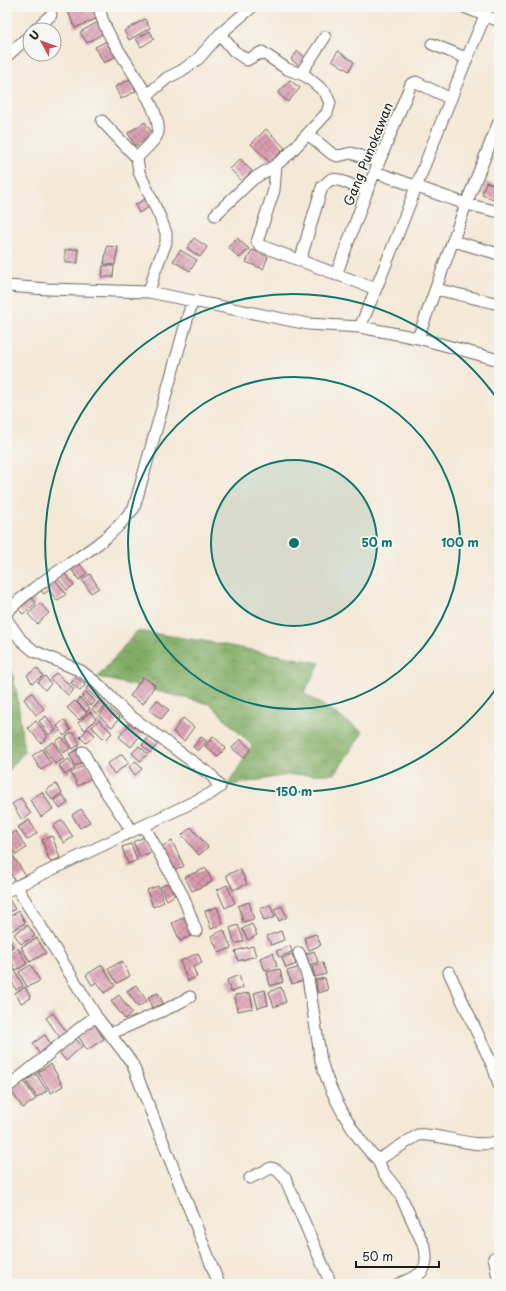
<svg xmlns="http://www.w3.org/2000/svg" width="506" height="1291" viewBox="0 0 506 1291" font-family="'Playpen Sans',sans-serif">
<defs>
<pattern id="forest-crowns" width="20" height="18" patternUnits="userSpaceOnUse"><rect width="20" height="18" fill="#80ac63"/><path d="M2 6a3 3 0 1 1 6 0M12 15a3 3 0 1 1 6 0" fill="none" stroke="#688b51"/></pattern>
<pattern id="building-cross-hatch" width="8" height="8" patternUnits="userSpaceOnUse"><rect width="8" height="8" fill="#db9baf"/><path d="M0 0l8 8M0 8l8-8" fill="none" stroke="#b17e8e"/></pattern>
</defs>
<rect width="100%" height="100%" fill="#f6f6f2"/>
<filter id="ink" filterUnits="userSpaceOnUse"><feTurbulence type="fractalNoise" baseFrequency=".025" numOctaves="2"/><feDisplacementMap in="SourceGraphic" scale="8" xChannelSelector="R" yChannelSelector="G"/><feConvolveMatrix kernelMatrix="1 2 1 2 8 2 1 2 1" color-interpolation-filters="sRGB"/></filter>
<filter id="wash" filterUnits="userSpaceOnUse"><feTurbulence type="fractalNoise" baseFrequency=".012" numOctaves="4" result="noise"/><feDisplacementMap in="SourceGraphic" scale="16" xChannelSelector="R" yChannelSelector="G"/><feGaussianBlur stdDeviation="0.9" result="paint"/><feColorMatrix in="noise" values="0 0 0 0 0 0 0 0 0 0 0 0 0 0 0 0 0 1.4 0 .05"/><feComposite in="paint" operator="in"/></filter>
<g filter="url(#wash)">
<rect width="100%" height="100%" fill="#f4e8d6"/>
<!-- forest -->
<path fill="url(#forest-crowns)" stroke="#4e6440" d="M137 631 204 641 320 663 304 693 363 732 335 774 287 775 227 786 252 746 210 704 98 677Z
M11 667 17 694 24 752 7 773V673Z"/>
<g id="blocks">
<!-- building -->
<path fill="url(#building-cross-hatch)" d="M66 7H93L98 18 75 28Z
M145 19 150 28 129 40 124 31Z
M98 22 104 33 87 43 80 32Z
M150 31 154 39 141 47 136 39Z
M109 40 117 56 104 63 95 47Z
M298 51 308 60 300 67 291 59Z
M338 51 354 62 349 71 332 60Z
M130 79 136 91 121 99 115 87Z
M290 80 300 88 288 102 278 93Z
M145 122 153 135 135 146 128 133Z
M266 129 285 148 270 163 251 144Z
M240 159 252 171 242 181 230 169Z
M486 182 499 186V201L482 195Z
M148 197 153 205 139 213 135 205Z
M194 238 207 247 200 257 187 248Z
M237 238 249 249 239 258 228 247Z
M107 246 118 247 115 265 104 264Z
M78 249V263H65V250Z
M180 250 197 260 190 271 173 261Z
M252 250 268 257 263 269 246 262Z
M103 266H114L113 277H102Z
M77 560 87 573 79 580 69 566Z
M62 570 74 585 67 590 55 575Z
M90 574 99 588 91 593 82 580Z
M53 577 66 594 57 601 49 590 44 594 39 588Z
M29 595 36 603 23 614 16 607Z
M40 603 49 613 37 624 28 614Z
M37 668 43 676 32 683 27 675Z
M56 673 74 689 68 695 50 679Z
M45 676 51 684 45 690 38 682Z
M76 677 85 685 80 691 71 683Z
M143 677 155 685 143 704 130 696Z
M92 683 103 693 97 699 86 689Z
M86 692 95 701 91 706 82 697Z
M32 693 44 709 36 715 24 699Z
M80 698 90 708 87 712 77 702Z
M101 700 106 705 97 714 92 709Z
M157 700 169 710 161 719 149 710Z
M75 701 87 713 79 720 67 708Z
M107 706 120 718 112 727 99 716Z
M90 712 96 719 85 730 78 723Z
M46 716 56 730 49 735 39 721Z
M183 718 194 727 184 741 173 732Z
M64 720 71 730 64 736 57 726Z
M99 720 112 733 105 740 92 727Z
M36 721 48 737 41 743 28 728Z
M130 723 142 733 131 747 119 737Z
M88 729 95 735 86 743 80 737Z
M73 732 80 744 73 749 66 737Z
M213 736 226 748 217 757 205 746Z
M62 737 70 749 63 753 55 742Z
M149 737 158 744 150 753 142 745Z
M201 737 207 741 198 751 193 747Z
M240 739 251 749 244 758 232 748Z
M53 742 64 759 55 764 44 748Z
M139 746 148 754 140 761 132 753Z
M80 748 87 760 76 766 69 754Z
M42 749 51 763 41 770 32 756Z
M122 754 129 763 114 774 107 764Z
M69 759 75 768 65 775 59 765Z
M136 761 142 769 135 775 129 767Z
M87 763 94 776 78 786 71 773Z
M56 784 62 793 52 800 46 790Z
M42 792 53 809 41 817 30 800Z
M63 795 68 803 60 809 54 800Z
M21 798 31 814 22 820 12 804Z
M81 809 90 822 80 828 72 815Z
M29 820 37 833 27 840 18 827Z
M62 820 73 837 64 843 53 826Z
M191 827 208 847 199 855 182 835Z
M16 831 26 848 16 855 7 841V836Z
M52 836 60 858 50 862 42 840Z
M146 836 153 851 140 857 133 842Z
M172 841 184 866 173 871 161 847Z
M131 844 137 860 128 864 122 847Z
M11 852 25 875 15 881 7 868V855Z
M206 868 212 882 192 891 185 877Z
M240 869 247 884 233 890 226 875Z
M168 883 175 895 167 900 160 887Z
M227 885 235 903 225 908 217 890Z
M158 886 164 902 153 907 147 890Z
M7 896 15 909 7 914Z
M249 902 254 919 243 922 238 906Z
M270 905 275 917 264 921 260 909Z
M282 906 287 917 279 921 274 909Z
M217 907 223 924 211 929 205 911Z
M19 911 25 923 11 931 7 924V918Z
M185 917 193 935 180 941 172 923Z
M252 924 257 935 248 940 242 929Z
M28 925 35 936 21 944 14 934Z
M238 925 244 941 235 944 230 928Z
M224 930 231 948 219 953 211 936Z
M281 931 284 940 271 945 267 936Z
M316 934 321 945 309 950 304 938Z
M7 937 13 947 7 951Z
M37 938 46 953 30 962 21 947Z
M253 946 256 956 238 961 235 951Z
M290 946 292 952 279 957 276 951Z
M18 948 27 964 16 970 7 954Z
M314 951 318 962 309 965 306 954Z
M198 953 202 963 193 967 197 977 188 981 180 961Z
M273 953 277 966 265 970 260 958Z
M292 954 296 964 286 968 282 958Z
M122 961 130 976 117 983 108 969Z
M323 963 326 974 315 977 312 966Z
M31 965 40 981 27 987 19 972Z
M102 965 115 986 104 993 97 982 92 985 86 975Z
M300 967 304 980 292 984 287 971Z
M280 969 283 982 270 986 267 972Z
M15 970 23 986 16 990 8 974Z
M239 975 243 988 231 992 227 980Z
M325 978 328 990 318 993 315 980Z
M136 985 147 1001 138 1007 127 991Z
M25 987 31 998 21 1003 15 993Z
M281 987 286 1002 274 1007 269 992Z
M265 990 268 1005 258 1008 254 993Z
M158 993 163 1003 152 1008 148 997Z
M250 993 253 1008 237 1011 235 995Z
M119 995 132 1013 125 1019 111 1001Z
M53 1013 68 1034 61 1039 46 1018Z
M94 1023 104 1039 87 1050 77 1034Z
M45 1035 54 1049 41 1057 33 1043Z
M73 1036 82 1046 66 1061 57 1050Z
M51 1064 63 1086 51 1093 38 1072Z
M36 1074 47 1091 37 1097 26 1081Z
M23 1080 36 1099 23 1108 10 1089Z"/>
</g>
</g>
<g filter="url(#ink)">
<use href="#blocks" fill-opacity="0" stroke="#68635d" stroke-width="1"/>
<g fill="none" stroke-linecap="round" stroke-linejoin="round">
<defs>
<path id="minor" d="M99 7C101 17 105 27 110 36 121 57 162 109 158 132 156 141 143 150 137 158L139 172 160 217 166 233V243L155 271 149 292
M464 7 499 21
M35 30 51 15
M432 44 466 58
M7 56 30 35
M301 73 325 37
M146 96 167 78 181 71 198 59 220 34 252 7
M102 121 137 158
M308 134 332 154 338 156 351 153 379 162
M276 165 274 190 257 242 259 245 376 289
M375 172 466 204 499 212
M215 215 253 179 276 165 288 155 327 113 330 103 325 92 306 76 287 69 262 52 247 60 234 51 220 34
M453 241 499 254
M300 261 322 187 331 179 339 180 367 191
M336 275 367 191 411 84 416 82 451 99
M7 286 48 289 149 292 308 324 360 327 418 338 499 360
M436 289 499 304
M360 327C404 225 440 118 485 16
M418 338 466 204 499 122
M7 612C34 584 69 566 99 543 113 533 123 521 134 508L192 302
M7 620 21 640 34 651 81 671 98 684 125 712 212 776 220 787 210 794 7 891
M83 752 98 780 132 831
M144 826 183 896 196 931
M16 886 96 1016 132 1063 219 1284
M299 953 308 978 321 1061C330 1093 353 1137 378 1160
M449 972 494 1069 499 1085
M110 1034 171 1007 190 997
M7 1087C38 1065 65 1038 96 1016
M250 1178 271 1168 277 1170 285 1178 331 1284
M494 1258C497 1266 496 1273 499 1281
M398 1284C419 1276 430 1273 425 1248L399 1192 383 1172 378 1160 418 1135C438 1132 480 1152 499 1140"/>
</defs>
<!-- minor casing -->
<use href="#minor" stroke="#68635d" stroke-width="13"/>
<!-- minor -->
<use href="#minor" stroke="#fff" stroke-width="11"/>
</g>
</g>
<!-- distance rings -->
<circle cx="294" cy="543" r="83" fill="#0f766e" fill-opacity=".12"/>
<g fill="none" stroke="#0f766e" stroke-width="2">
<circle cx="294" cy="543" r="83"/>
<circle cx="294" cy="543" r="166"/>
<path d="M498 686A249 249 0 1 1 498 400"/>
</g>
<g text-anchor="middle" stroke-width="3.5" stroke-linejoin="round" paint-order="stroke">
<!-- street labels -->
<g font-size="13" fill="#1c1c1c" stroke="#f6f6f2">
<text transform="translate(368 154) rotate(-68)" y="5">Gang Punokawan</text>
</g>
</g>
<circle cx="294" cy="543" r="6" fill="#0f766e" stroke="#f6f6f2" stroke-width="2"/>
<g font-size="12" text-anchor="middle" font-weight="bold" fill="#0f766e" stroke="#f6f6f2" stroke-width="3.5" stroke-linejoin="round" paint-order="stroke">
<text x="377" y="547">50 m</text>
<text x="460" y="547">100 m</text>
<text x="294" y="796">150 m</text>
</g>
<!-- margin -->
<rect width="506" height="1291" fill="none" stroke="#f6f6f2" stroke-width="24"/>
<!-- north arrow -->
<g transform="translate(42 42) rotate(311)"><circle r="19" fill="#f6f6f2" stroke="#9f9f9c"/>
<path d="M0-3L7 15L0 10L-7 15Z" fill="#d1495b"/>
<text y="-6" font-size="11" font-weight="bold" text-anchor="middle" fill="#1c1c1c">U</text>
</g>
<!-- scale -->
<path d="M356 1261v6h83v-6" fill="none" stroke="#1c1c1c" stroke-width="2"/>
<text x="362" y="1261" font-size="12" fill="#1c1c1c" stroke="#f6f6f2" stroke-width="3" paint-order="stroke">50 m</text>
</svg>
